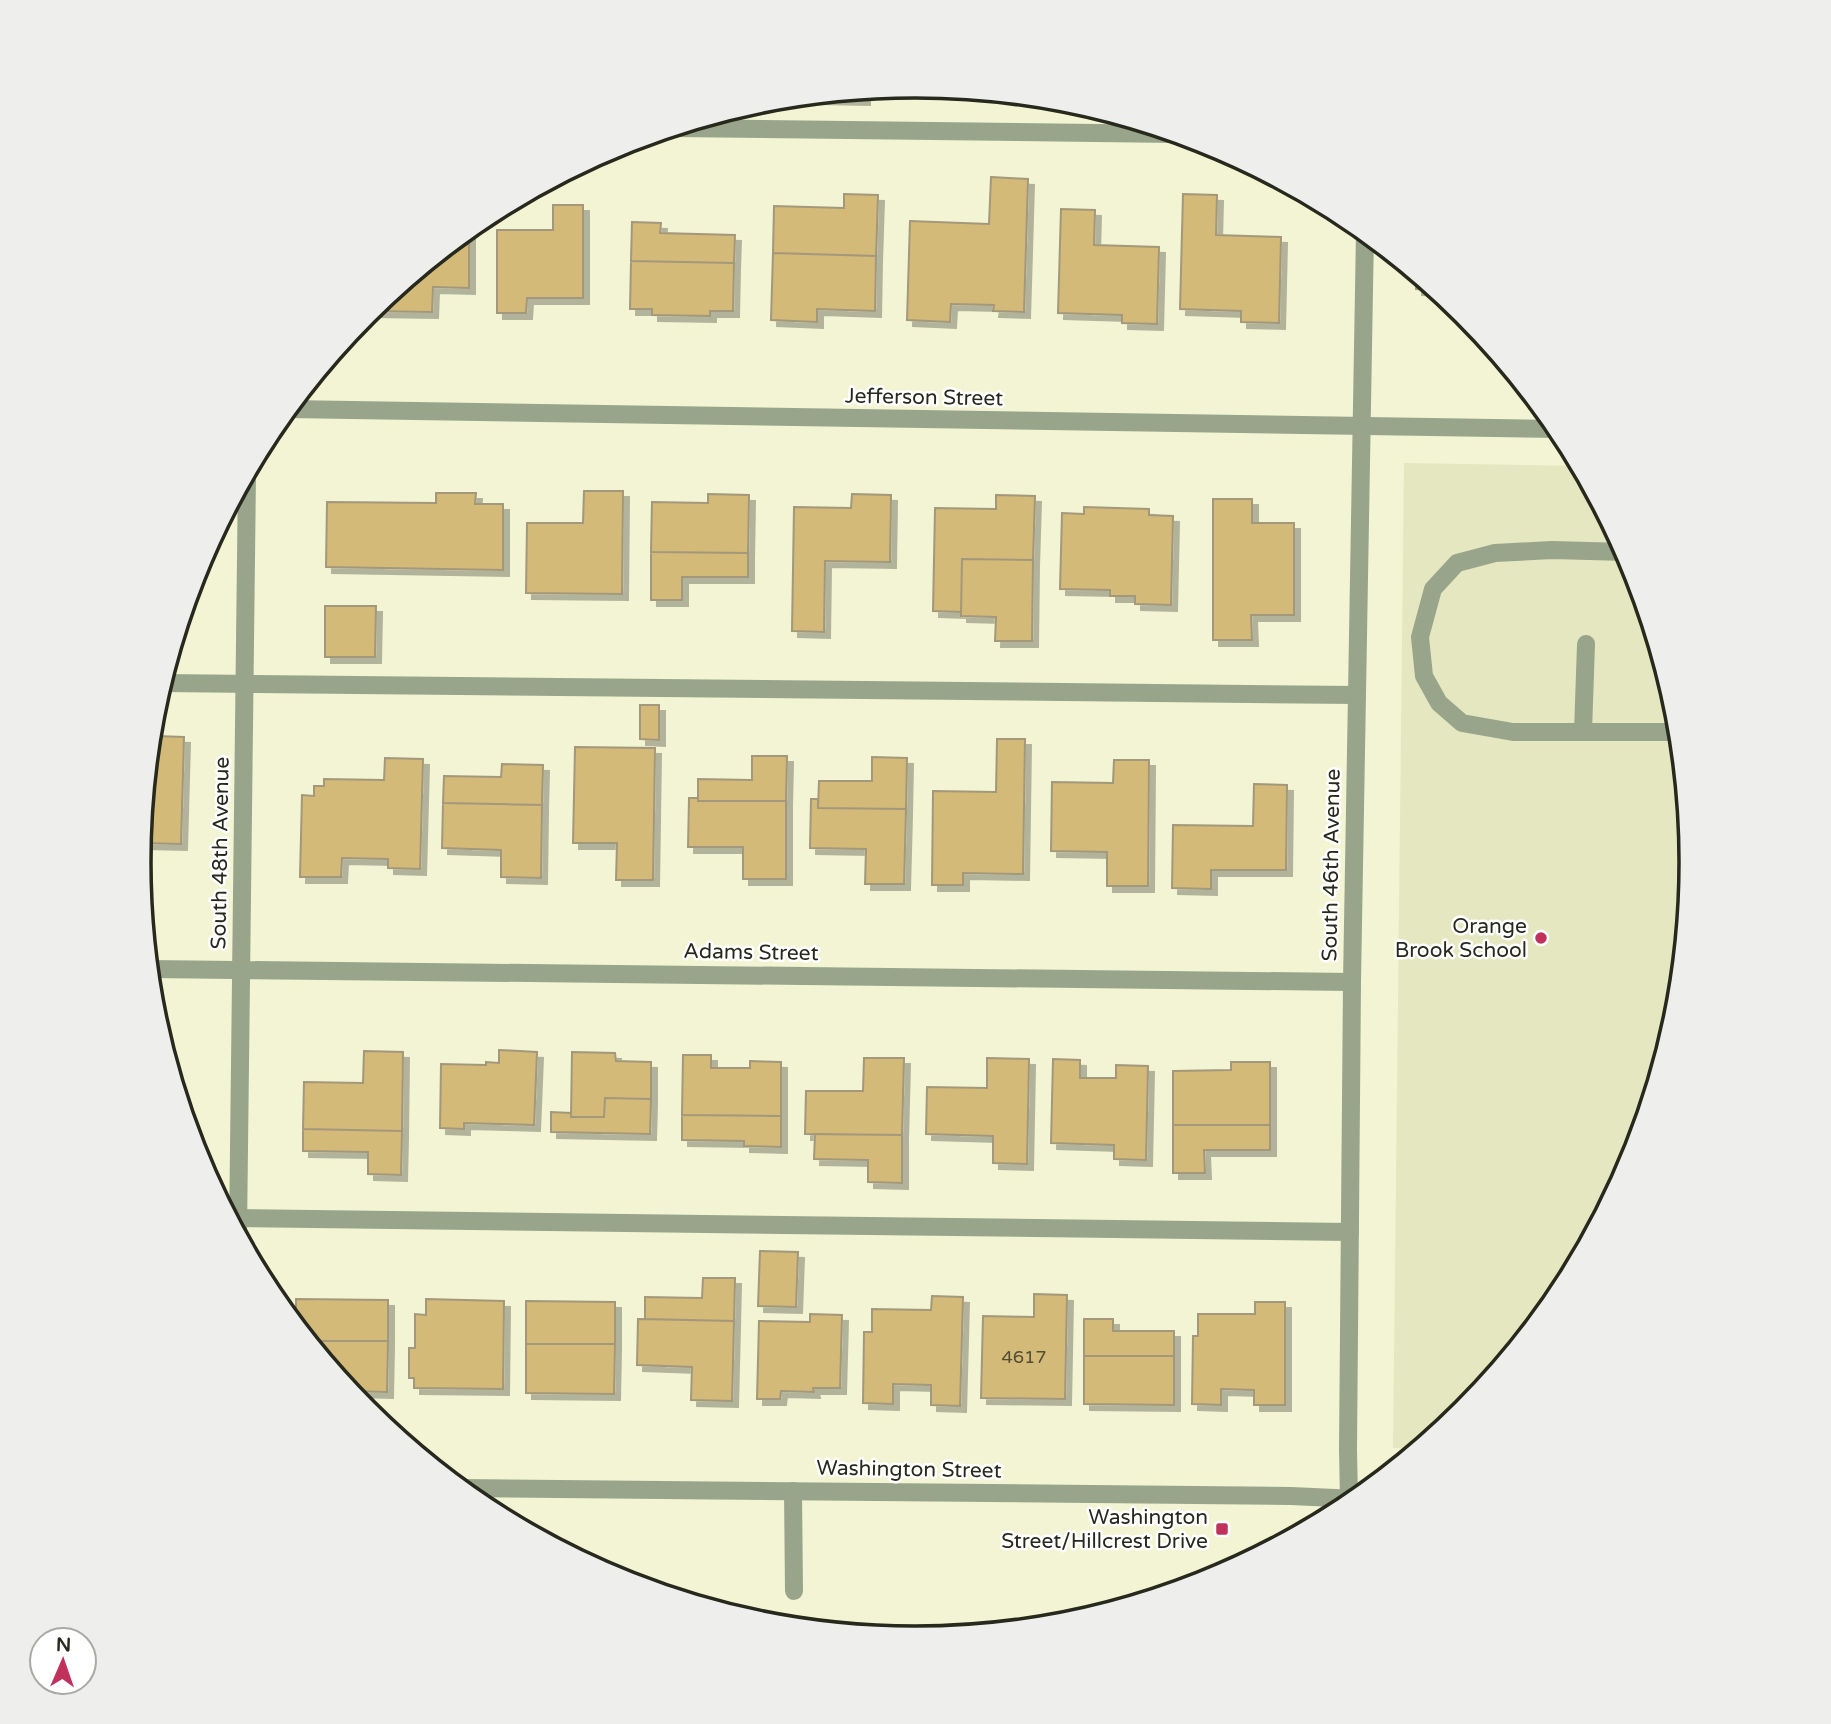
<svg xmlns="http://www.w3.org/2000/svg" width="1831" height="1724" viewBox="0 0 1831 1724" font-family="'Varela Round',sans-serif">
<defs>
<filter id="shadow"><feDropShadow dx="6" dy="6" stdDeviation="0" flood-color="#0004"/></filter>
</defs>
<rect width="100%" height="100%" fill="#f2f4d3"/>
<!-- built -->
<path fill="#e5e7c0" d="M1404 463 1580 466 1633 565 1677 711 1692 862 1677 1014 1633 1159 1561 1294 1464 1411 1419 1448H1393Z"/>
<!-- building -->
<path fill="#d3ba78" stroke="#a3987b" stroke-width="2" filter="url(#shadow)" d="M864 91V99L814 98V96Z
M991 177 1028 179 1024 312 993 311 994 305 951 304 950 322 907 320 910 221 989 224Z
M844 194 878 195 876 256 773 253 774 206 844 208Z
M1183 194 1217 195 1216 235 1281 237 1279 323 1241 322V311L1180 309Z
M553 205H583V298H527L526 313H497V230H553Z
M1061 209 1095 210 1094 245 1159 247 1157 324 1122 323V315L1058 313Z
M632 222 661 223 660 233 735 235 734 263 631 261Z
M469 229V288L433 287 432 312 369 311Z
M773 253 876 256 875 311 817 309V322L771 320Z
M631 261 734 263 733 311H710V316L652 315V309H630Z
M1417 274 1436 290 1416 289Z
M584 491H623L622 594 526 593 527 523H583Z
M436 493H476L475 504H503V570L326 567 327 502 436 503Z
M708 494 749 495 748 553 651 552 652 502 708 503Z
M852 494 891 495 890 562 825 561 824 632 792 631 794 507 851 508Z
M996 495 1035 496 1033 560 962 559 961 612 933 611 935 508 996 509Z
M1213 499H1252V523H1294V615H1251L1252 640H1213Z
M1084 507 1149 509V515L1173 516 1171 605 1135 604V596H1110V590L1060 589 1062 513 1084 514Z
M651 552 748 553V577H682V600H651Z
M962 559 1033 560 1032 641H995L996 617 961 616Z
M325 606H376L375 657H325Z
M640 705H659V740L640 739Z
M156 736 184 737 181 844 141 843 149 763H156Z
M997 739H1025L1023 874 963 873V885H932L933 791 996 792Z
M575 747 655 748 653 880H616L617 843H573Z
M752 756H787L786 801H698V779L752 780Z
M872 757 907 758 906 809 818 808 819 781H872Z
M385 758 423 759 420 869 388 868V859L342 858 341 877H300L302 795 314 796V786H324V779L384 780Z
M1114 760H1149L1148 886H1107V852L1051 851 1052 782 1113 783Z
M502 764 543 765 542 805 443 803 444 776 501 777Z
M1254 784 1287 785 1286 870H1211V889L1172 888 1173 825 1253 826Z
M689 798H698V801H786V879H743V847H688Z
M811 799H818V808L906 809 904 884H865L866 849 810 848Z
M443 803 542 805 541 878 501 877V850L442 848Z
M499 1050 537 1052 534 1125 464 1123V1129L440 1128 441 1064 486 1065V1062L499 1063Z
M364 1051 403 1052 402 1131 303 1129 304 1082 363 1083Z
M572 1052 615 1053 616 1061 651 1062V1099L605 1098 604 1117H571Z
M683 1055H711V1068H750V1061L781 1062V1116L682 1115Z
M864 1058H904L902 1135 805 1134 806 1091H863Z
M987 1058 1029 1059 1027 1164 993 1163V1136L926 1134 927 1087 987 1088Z
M1053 1059 1080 1060V1078H1116V1065L1148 1066 1146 1160 1114 1159V1145L1051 1143Z
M1231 1062H1270V1125H1173V1071L1231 1070Z
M605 1098 651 1099 650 1134 551 1132V1112L571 1113V1117H604Z
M682 1115 781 1116V1147L744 1146V1141L682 1140Z
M1173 1125H1270V1150H1204L1205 1173H1173Z
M303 1129 402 1131 401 1175 368 1174V1152L303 1151Z
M815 1134 902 1135V1183L868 1182V1160L814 1159Z
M760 1251 798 1252 796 1307 758 1306Z
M703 1278H735L734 1321 645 1319V1297L702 1298Z
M1034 1294 1067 1295 1065 1399 981 1398 983 1316 1034 1317Z
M932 1296 963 1297 960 1406 931 1405V1385L893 1384V1404L863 1403 864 1332H872V1309L931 1310Z
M296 1299 388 1300V1341H309L296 1324Z
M426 1299 504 1301 503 1389 414 1388V1378H409V1348H415V1314L426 1315Z
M526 1301 615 1302V1344H526Z
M1255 1302H1285V1405H1254V1390L1221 1389V1405L1192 1404 1193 1336H1198V1314H1255Z
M810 1314 842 1315 840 1388H813L814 1392 781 1391 780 1399H757L759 1321 810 1322Z
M638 1319 734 1321 732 1401 691 1400 692 1367 637 1365Z
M1084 1319H1113V1331H1174V1356H1084Z
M309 1341H388L387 1392 351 1391Z
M526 1344H615L614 1394 526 1393Z
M1084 1356H1174V1405L1084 1404Z"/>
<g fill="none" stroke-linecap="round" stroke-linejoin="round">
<!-- service -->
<path stroke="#98a58b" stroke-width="18" d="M675 128 1175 134
M1626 552 1552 550 1495 553 1457 563 1433 589 1420 637 1424 676 1439 703 1462 723 1513 732H1679
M163 683 1357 695
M1583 732 1586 644
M230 1218 1350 1232
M793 1491 794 1591"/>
<!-- minor -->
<path stroke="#98a58b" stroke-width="18" d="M288 409 1560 429
M150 969 1352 982
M238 1233 247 474"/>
<!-- tertiary -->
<path stroke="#98a58b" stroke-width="18" d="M460 1488 1291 1496 1357 1499
M1351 1504 1349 1499 1348 1450 1352 982 1365 232"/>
</g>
<!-- markers -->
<g fill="#c0315b" stroke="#fff" stroke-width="2.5">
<circle cx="1541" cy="938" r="7"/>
<rect x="1215" y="1522" width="14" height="14" rx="3.5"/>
</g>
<g text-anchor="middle" stroke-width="5" stroke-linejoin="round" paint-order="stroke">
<!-- number labels -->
<g font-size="18" fill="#534d34">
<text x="1024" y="1363">4617</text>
</g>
<!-- street labels -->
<g font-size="21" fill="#28291d" stroke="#fff">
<text transform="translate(924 397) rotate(1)" y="7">Jefferson Street</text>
<text transform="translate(220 853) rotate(-89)" y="7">South 48th Avenue</text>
<text transform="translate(1331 865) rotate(-89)" y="7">South 46th Avenue</text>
<text transform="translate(751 952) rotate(1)" y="7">Adams Street</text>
<text transform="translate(909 1469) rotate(1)" y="7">Washington Street</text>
</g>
<!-- poi labels -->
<g font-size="21" fill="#28291d" stroke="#fff" text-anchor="end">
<text x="1527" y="933">Orange<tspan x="1527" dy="24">Brook School</tspan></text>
<text x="1208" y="1524">Washington<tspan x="1208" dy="24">Street/Hillcrest Drive</tspan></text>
</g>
</g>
<!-- crop -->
<path d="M0 0H1831V1724H0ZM151 862a764 764 0 1 1 1528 0a764 764 0 1 1-1528 0Z" fill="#eeeeed" fill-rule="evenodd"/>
<path fill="none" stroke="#28291d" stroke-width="3.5" d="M151 862a764 764 0 1 1 1528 0a764 764 0 1 1-1528 0Z"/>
<!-- north arrow -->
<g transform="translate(63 1661) rotate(2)"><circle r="33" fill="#ffffff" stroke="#a9a9a5" stroke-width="2"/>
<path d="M0-5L12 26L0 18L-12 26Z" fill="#c0315b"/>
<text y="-10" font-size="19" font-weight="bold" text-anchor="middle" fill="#28291d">N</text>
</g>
</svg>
